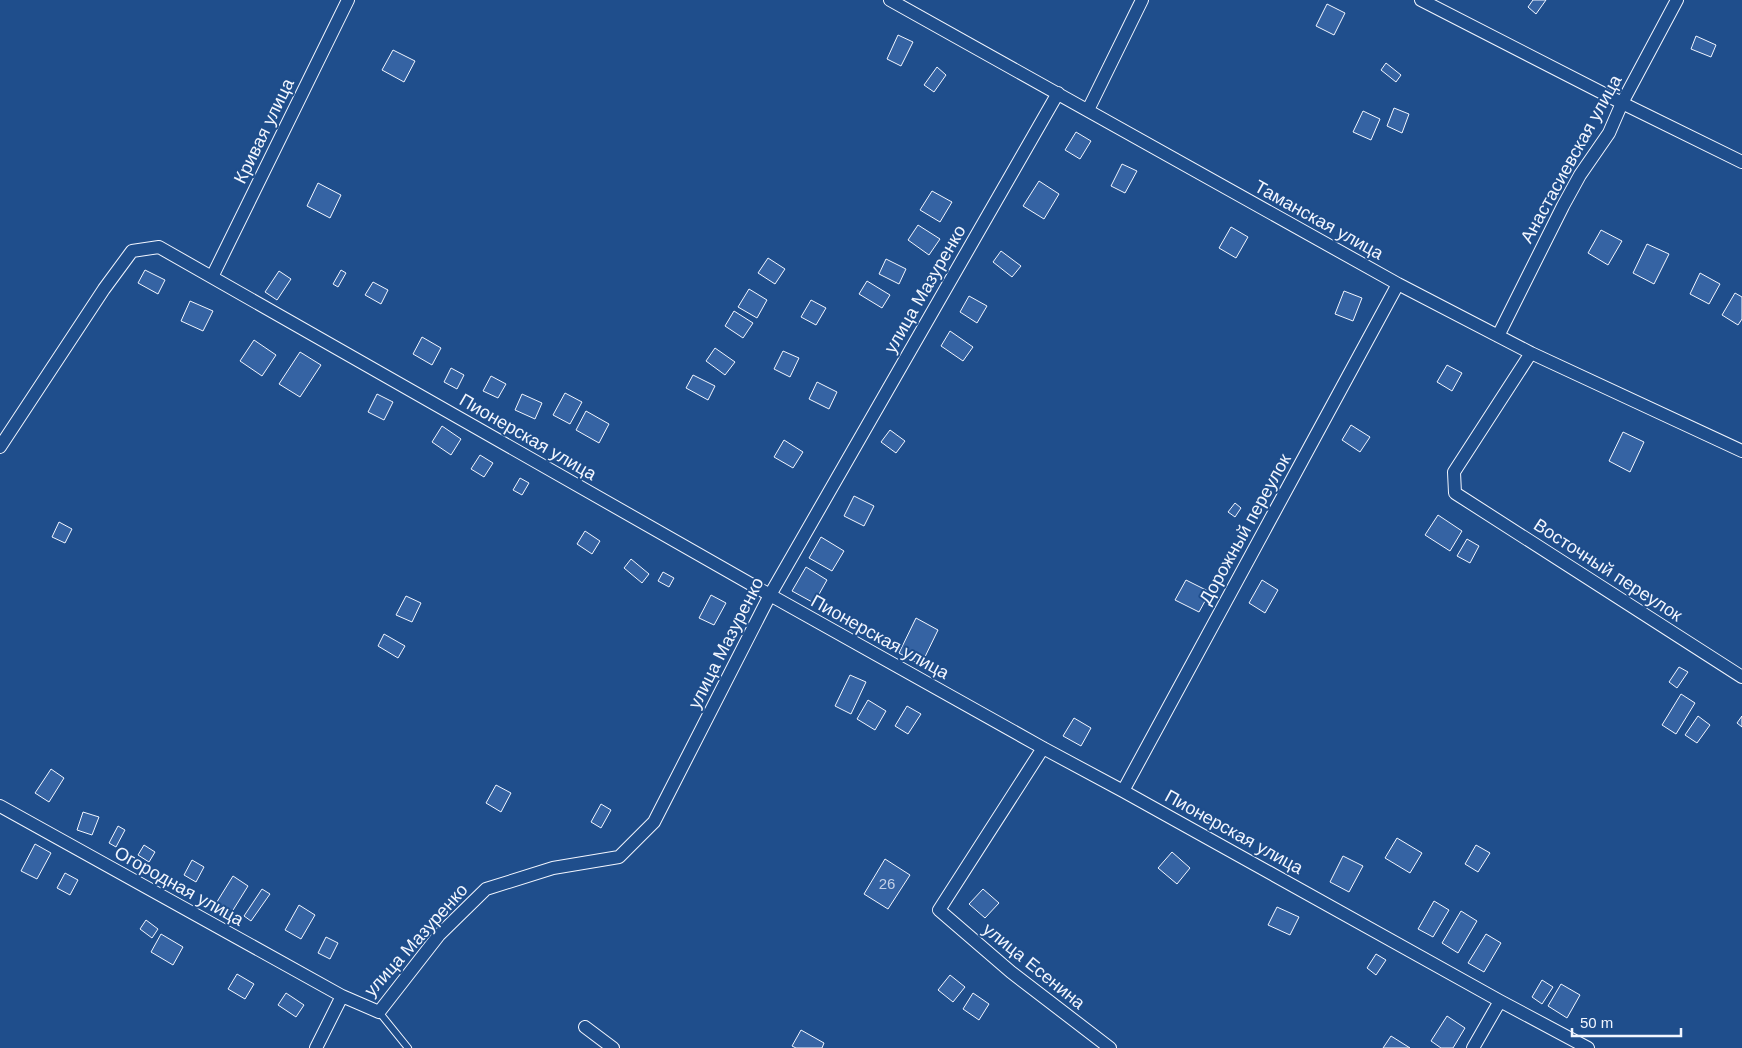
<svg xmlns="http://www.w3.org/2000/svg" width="1742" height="1048" viewBox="0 0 1742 1048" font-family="Arial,sans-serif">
<rect width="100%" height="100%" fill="#1f4e8c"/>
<!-- building -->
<path fill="#3563a3" stroke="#f2f6ff" d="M1533 0H1546L1536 14 1528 7Z
M1327 4 1345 13 1334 35 1316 26Z
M898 35 913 42 901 66 887 59Z
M1696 36 1716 45 1711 57 1691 49Z
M393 50 415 61 404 82 382 70Z
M1386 63 1401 75 1396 82 1381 70Z
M937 67 946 75 934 92 924 85Z
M1394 108 1409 114 1402 133 1387 126Z
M1363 111 1380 119 1371 140 1353 132Z
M1076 132 1091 141 1080 159 1065 150Z
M1122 164 1137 171 1125 193 1111 186Z
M1039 181 1059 194 1044 219 1023 206Z
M318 183 341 195 330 218 307 206Z
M932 191 952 202 940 222 920 210Z
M918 225 940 239 929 255 908 240Z
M1231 227 1248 237 1236 258 1219 248Z
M1601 230 1622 241 1608 265 1588 253Z
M1647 244 1669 254 1654 284 1633 273Z
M1001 251 1021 266 1012 277 993 262Z
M768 258 785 269 775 284 758 273Z
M886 259 906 269 899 284 879 274Z
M145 270 165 280 158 294 138 283Z
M341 270 346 273 338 287 333 284Z
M279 271 291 279 277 300 265 292Z
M1700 273 1720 284 1709 304 1690 294Z
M867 281 890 295 882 308 859 294Z
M373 282 388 290 381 304 365 295Z
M749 289 767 300 757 318 738 307Z
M1344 291 1362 298 1353 321 1335 314Z
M1735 293 1742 297V319L1738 325 1722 315Z
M969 296 987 306 977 323 960 312Z
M811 300 826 308 816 325 801 317Z
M190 301 213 311 203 331 181 321Z
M734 311 753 323 743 338 725 326Z
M950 331 973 347 963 361 941 346Z
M422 337 441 348 432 365 413 354Z
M254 340 276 355 262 376 240 361Z
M715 348 735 362 725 375 706 361Z
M783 351 799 358 790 377 774 369Z
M300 352 321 365 300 397 279 384Z
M1447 365 1462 373 1452 391 1437 382Z
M451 368 464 375 457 389 444 382Z
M693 375 715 386 708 400 686 388Z
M491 376 506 384 498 398 483 391Z
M817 382 837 392 829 409 809 399Z
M565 393 582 402 570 424 553 415Z
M377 394 393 402 384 420 368 412Z
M522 394 542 403 535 419 515 410Z
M586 411 609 424 599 443 576 430Z
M1351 425 1370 437 1360 452 1342 440Z
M442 426 461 439 451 455 432 442Z
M890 430 905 441 896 453 881 442Z
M1623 432 1644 442 1630 472 1609 461Z
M784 440 803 452 793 468 774 457Z
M480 455 493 463 484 477 471 469Z
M520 478 529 483 522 495 513 490Z
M854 496 874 506 864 526 844 516Z
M1235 503 1241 508 1235 517 1228 512Z
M1438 515 1462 531 1450 551 1425 535Z
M59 522 72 529 65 543 52 537Z
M585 531 600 541 592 554 577 544Z
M821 537 844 551 832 571 809 558Z
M1467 539 1479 546 1470 563 1457 556Z
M631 559 649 574 642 583 624 568Z
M806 567 827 580 814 603 792 591Z
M663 572 674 578 669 587 658 581Z
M1186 580 1210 592 1199 612 1175 600Z
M1262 580 1278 590 1265 613 1249 603Z
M711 595 726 603 714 625 699 618Z
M406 596 421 603 412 622 396 615Z
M916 618 938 630 921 665 899 653Z
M384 634 405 646 398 658 378 646Z
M1679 667 1688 672 1677 688 1669 682Z
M850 675 866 682 851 714 835 706Z
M1681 694 1695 703 1676 734 1662 725Z
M868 700 886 711 875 730 857 719Z
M907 706 921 714 908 734 895 726Z
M1698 716 1710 725 1697 743 1685 735Z
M1742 716V727L1737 723Z
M1074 718 1091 728 1081 746 1063 736Z
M51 769 64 778 49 802 35 793Z
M496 785 511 793 501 812 486 803Z
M601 804 611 810 601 828 591 822Z
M83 812 99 817 92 835 77 830Z
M118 826 125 830 116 847 109 843Z
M1397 838 1422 853 1410 873 1385 858Z
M35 844 51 853 37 879 21 871Z
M144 845 155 852 149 862 138 855Z
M1476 845 1490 853 1478 872 1465 864Z
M1172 852 1190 868 1177 884 1158 868Z
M1343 856 1363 866 1349 892 1330 882Z
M885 859 910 875 888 909 864 894Z
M192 860 204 867 196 882 184 875Z
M65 873 78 880 70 895 57 888Z
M233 876 248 886 230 915 215 905Z
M262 889 270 894 251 921 244 916Z
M983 889 999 903 985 918 969 904Z
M1434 901 1449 910 1433 937 1418 929Z
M299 905 315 915 301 939 285 930Z
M1277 907 1299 917 1290 935 1268 925Z
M1461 911 1477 921 1458 953 1442 943Z
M146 920 158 929 152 938 140 929Z
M161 934 183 947 173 965 151 952Z
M1486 934 1501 943 1484 972 1468 963Z
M326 937 338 943 330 959 318 953Z
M1376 954 1386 960 1376 975 1367 968Z
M237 974 254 984 245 999 228 989Z
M950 975 965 987 953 1002 938 990Z
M1542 980 1553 987 1542 1004 1532 997Z
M1561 984 1580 995 1567 1018 1548 1006Z
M286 993 304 1005 296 1017 278 1005Z
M973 993 989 1004 979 1020 963 1009Z
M1447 1016 1465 1028 1453 1048H1441L1431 1041Z
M801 1030 824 1043 822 1048H796L792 1046Z
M1391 1036 1410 1048H1383Z"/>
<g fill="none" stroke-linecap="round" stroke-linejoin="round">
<defs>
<path id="lane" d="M379 1012 408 1048"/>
<path id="street" d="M890 0 1398 284 1531 353 1742 451
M1421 0 1622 103 1742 162
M1088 110 1142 0
M212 277 348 0
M1498 336 1563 206 1580 175 1609 133 1622 103 1677 0
M1531 353 1454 472 1455 493 1742 677
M0 447 104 289 132 251 159 247 770 595 1043 748 1123 791 1500 1001 1588 1048
M1043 748 939 910 1011 972 1110 1048
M1123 791 1398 284
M0 806 342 996
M585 1027 613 1048
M316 1048 342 996 379 1012 439 935 486 889 553 868 619 857 654 822 770 595 1058 93
M1473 1048 1500 1001"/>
</defs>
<!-- lane casing -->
<use href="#lane" stroke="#f2f6ff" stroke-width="8"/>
<!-- street casing -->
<use href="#street" stroke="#f2f6ff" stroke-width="14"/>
<!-- lane -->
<use href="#lane" stroke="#1f4e8c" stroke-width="6"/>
<!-- street -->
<use href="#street" stroke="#1f4e8c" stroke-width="12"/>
</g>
<g text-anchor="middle" stroke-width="4" stroke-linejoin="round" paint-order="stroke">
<!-- number labels -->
<g font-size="15" fill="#c3d1e8">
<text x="887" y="889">26</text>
</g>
<!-- street labels -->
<g font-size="18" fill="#f2f6ff" stroke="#1f4e8c">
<text transform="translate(264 131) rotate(-64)" y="6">Кривая улица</text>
<text transform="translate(1571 159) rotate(-61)" y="6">Анастасиевская улица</text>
<text transform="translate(1319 220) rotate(29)" y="6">Таманская улица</text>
<text transform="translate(925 289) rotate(-60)" y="6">улица Мазуренко</text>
<text transform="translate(528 437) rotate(30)" y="6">Пионерская улица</text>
<text transform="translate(1245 529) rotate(-61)" y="6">Дорожный переулок</text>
<text transform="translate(1608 570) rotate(33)" y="6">Восточный переулок</text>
<text transform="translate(880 637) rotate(29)" y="6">Пионерская улица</text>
<text transform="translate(726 643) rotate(-63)" y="6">улица Мазуренко</text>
<text transform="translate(1234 832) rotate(29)" y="6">Пионерская улица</text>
<text transform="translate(179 886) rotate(29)" y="6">Огородная улица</text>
<text transform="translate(416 940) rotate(-48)" y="6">улица Мазуренко</text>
<text transform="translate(1034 966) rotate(39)" y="6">улица Есенина</text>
</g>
</g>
<!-- scale -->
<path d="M1572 1028v8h109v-8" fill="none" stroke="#f2f6ff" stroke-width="2.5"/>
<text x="1580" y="1028" font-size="15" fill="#f2f6ff" stroke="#1f4e8c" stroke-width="4" paint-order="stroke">50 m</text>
</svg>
